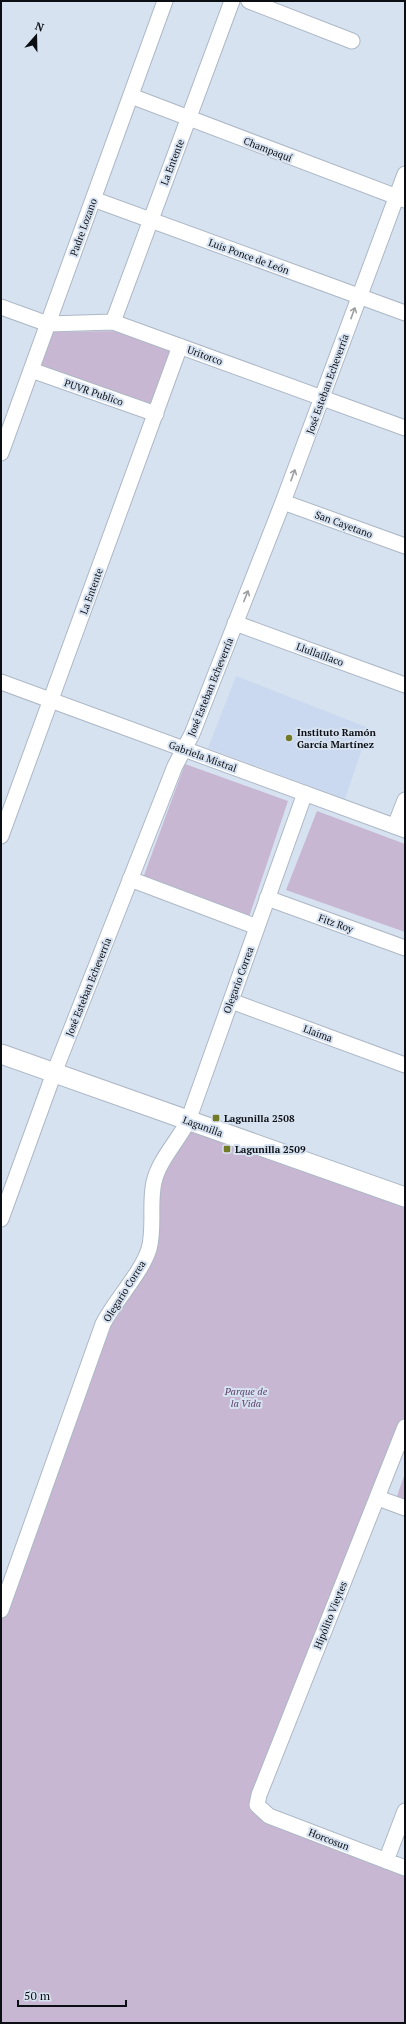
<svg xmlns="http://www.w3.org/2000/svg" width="406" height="2024" viewBox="0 0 406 2024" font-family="'PT Serif',serif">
<rect width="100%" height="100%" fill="#d7e2f1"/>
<!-- built -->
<path fill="#cad9ef" d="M236 676 369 728 345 799 208 748Z"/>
<!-- green -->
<path fill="#c8b7d2" d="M118 331 173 350 153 406 40 366 52 332Z
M185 764 288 801 249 917 143 878Z
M317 811 405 844V932L286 890Z
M188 1121 405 1197V1427L257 1804 405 1868V2023H1V1610L103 1324 142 1263 151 1201Z
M405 1473V1502L396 1499Z"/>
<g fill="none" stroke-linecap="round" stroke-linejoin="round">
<defs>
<path id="minor" d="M249 1 352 41
M131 96 405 200
M93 199 405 313
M1 307 48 324 113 322 405 428
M113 322 232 1
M31 370 156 414
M1 453 165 1
M283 502 405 546
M235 623 405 685
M1 682 405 830
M395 826 405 800
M1 836 180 346
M130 879 257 927
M267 898 405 948
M231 1001 405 1065
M1 1219 54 1073 175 766 192 734 283 502 405 174
M405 1427 259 1795 257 1805 269 1816 405 1868
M378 1498 405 1508
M1 1610 103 1324C115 1300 141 1274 149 1249 155 1228 149 1204 154 1182 159 1160 178 1141 188 1121L305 793
M386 1861 405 1811"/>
<path id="major" d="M1 1054 405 1197"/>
</defs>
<!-- minor casing -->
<use href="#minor" stroke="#adb8c6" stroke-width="17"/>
<!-- major casing -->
<use href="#major" stroke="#adb8c6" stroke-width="21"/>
<!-- minor -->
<use href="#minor" stroke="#fff" stroke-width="15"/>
<!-- major -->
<use href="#major" stroke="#fff" stroke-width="19"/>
</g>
<!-- one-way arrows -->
<defs><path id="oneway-shaft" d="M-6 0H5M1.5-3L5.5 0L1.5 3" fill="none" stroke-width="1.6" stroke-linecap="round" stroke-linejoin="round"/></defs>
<g stroke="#9d9fa1">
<use href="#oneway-shaft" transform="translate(353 313) rotate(-70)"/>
<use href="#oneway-shaft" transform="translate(293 475) rotate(-70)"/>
<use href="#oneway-shaft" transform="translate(246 596) rotate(-68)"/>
</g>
<!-- markers -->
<g fill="#727a25" stroke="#d7e2f1" stroke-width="1.5">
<circle cx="289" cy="738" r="4"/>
<rect x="212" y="1114" width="8" height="8" rx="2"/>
<rect x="223" y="1145" width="8" height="8" rx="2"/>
</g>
<g text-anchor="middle" stroke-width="4" stroke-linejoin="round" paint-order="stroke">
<!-- street labels -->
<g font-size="10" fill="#0b0e13" stroke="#d7e2f1">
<text transform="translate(268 149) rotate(21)" y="4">Champaquí</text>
<text transform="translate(172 162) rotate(-69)" y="4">La Entente</text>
<text transform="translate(83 227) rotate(-70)" y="4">Padre Lozano</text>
<text transform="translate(249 256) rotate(20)" y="4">Luis Ponce de León</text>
<text transform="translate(205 355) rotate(20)" y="4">Uritorco</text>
<text transform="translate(327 384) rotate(-70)" y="4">José Esteban Echeverría</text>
<text transform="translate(94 392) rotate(19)" y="4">PUVR Publico</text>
<text transform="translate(344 524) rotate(20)" y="4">San Cayetano</text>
<text transform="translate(91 591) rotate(-70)" y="4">La Entente</text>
<text transform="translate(320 654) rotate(20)" y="4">Llullaillaco</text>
<text transform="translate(210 687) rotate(-68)" y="4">José Esteban Echeverría</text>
<text transform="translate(203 756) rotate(20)" y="4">Gabriela Mistral</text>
<text transform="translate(336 923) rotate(20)" y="4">Fitz Roy</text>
<text transform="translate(238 980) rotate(-70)" y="4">Olegario Correa</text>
<text transform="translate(88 987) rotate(-68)" y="4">José Esteban Echeverría</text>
<text transform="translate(318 1033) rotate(20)" y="4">Llaima</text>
<text transform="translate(203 1126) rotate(20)" y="4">Lagunilla</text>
<text transform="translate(124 1291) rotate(-58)" y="4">Olegario Correa</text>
<text transform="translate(330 1615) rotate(-68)" y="4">Hipólito Vieytes</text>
<text transform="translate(329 1839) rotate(21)" y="4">Horcosun</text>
</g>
<!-- poi labels -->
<g font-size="10" font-weight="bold" fill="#0b0e13" stroke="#d7e2f1" text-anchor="start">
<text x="297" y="736">Instituto Ramón<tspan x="297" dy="12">García Martínez</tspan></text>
<text x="224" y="1122">Lagunilla 2508</text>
<text x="235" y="1153">Lagunilla 2509</text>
</g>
<!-- park labels -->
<g font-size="10" font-style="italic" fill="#5e416c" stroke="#d7e2f1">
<text x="246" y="1395">Parque de<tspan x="246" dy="12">la Vida</tspan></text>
</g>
</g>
<!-- border -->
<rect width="406" height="2024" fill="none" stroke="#0b0e13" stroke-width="4"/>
<!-- north arrow -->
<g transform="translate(36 36) rotate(20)" stroke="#d7e2f1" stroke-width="3" paint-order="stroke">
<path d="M0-3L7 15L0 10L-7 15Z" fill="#0b0e13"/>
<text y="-6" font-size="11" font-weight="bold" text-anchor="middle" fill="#0b0e13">N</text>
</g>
<!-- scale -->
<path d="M18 2000v6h108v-6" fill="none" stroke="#0b0e13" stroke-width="2"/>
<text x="24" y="2000" font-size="12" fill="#0b0e13" stroke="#d7e2f1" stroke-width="3" paint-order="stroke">50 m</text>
</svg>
